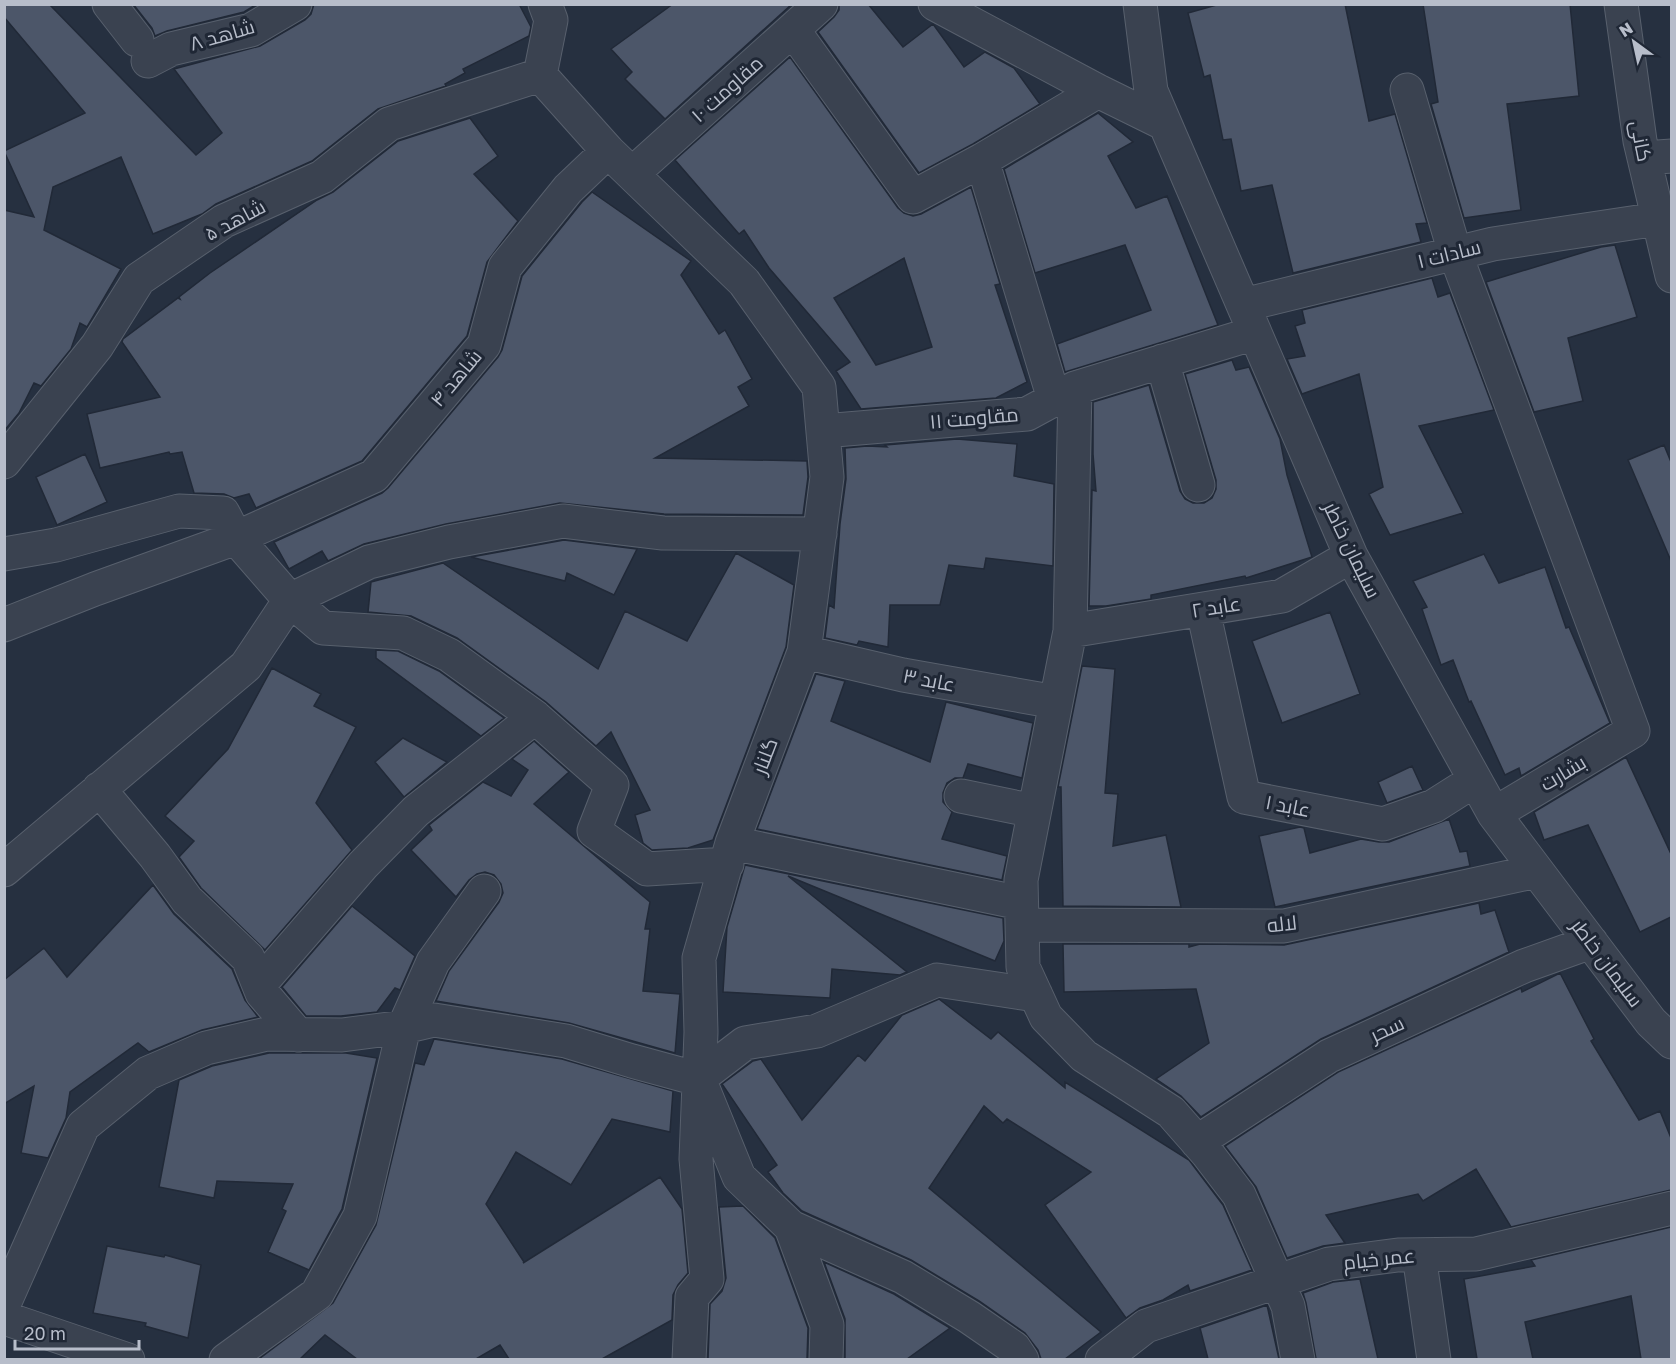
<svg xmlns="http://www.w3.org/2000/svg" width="1676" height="1364" viewBox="0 0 1676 1364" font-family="'Golos Text',Cairo,sans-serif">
<rect width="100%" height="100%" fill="#263040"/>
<!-- building -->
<path fill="#4c5669" stroke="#212937" stroke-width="1.5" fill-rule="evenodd" d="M4 4H49L196 155 222 133 174 69 260 46 305 20 311 14 314 4H519L531 27 529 36 463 69 465 73 445 84 446 86 378 109 312 161 216 204 202 214 153 234 121 157 53 187 44 230 121 269 87 327 80 323 71 349 41 386 34 383 19 413 4 431V210L34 217 4 151 85 113 4 17Z
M133 4H257L244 12 167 31 155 36 152 28Z
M673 4H792L665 119 625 79 632 72 611 49Z
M839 4H868L903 47 933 24 964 67 985 52 1014 68 1040 104 973 144 919 173 818 32 834 17 839 10Z
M1220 4H1345L1369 121 1395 114 1427 223 1416 224 1421 242 1293 273 1272 185 1241 191 1231 139 1223 140 1210 75 1204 77 1188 13Z
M1423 4H1570L1579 96 1507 104 1521 210 1464 218 1431 104 1438 102Z
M790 57 898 208 904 213 913 216 921 214 971 187 1000 284 995 285 1027 382 996 398 861 409 836 371 850 362 769 268 744 230 739 234 675 160ZM904 258 932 347 876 365 834 298Z
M1098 113 1133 142 1108 156 1136 208 1167 196 1218 325 1065 372 1057 344 1151 310 1125 245 1035 273 1004 169Z
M470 118 498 156 474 174 518 221 487 262 467 336 362 461 256 508 249 494 234 498 224 494 194 493 182 452 170 454 169 452 100 468 87 414 160 397 122 342 123 339 178 298 180 299 179 297 210 273 317 200 333 192 398 141Z
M592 192 691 261 681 275 719 334 725 330 752 379 738 387 749 406 655 458 807 461 808 477 803 515 664 514 560 503 446 524 364 544 328 561 322 551 289 569 274 542 382 493 388 488 498 357 502 350 522 276 582 202Z
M1615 245 1637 317 1568 338 1583 401 1534 412 1486 282 1601 247Z
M1432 278 1438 297 1450 293 1494 410 1419 426 1463 513 1390 535 1369 494 1383 487 1359 374 1302 394 1287 359 1305 356 1295 326 1305 323 1302 310Z
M1232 360 1236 370 1249 367 1280 439 1287 475 1312 557 1246 578 1245 576 1151 595V599L1106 606H1089L1092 490 1096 491 1093 454V402L1149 385 1180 491 1185 499 1193 503H1204L1212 498 1216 489V480L1185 374Z
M957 439 1017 444 1014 476 1054 484 1053 566 986 558 984 569 949 565 940 605H890L888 647 859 641 857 645 825 638 829 605 834 608 840 524 846 479 845 448 867 446 887 447 885 445Z
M1664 445 1671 462V561L1628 460Z
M85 454 107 502 57 525 36 477Z
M564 540 637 549 614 595 567 573 565 581 471 557Z
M736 553 794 585 786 647 713 840 688 848 652 850 643 843 635 815 650 810 611 732 596 746 546 702 457 638 411 616 368 612 371 582 443 563 598 669 625 611 687 641Z
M1484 554 1499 583 1545 567 1566 628 1569 627 1610 723 1521 776 1519 768 1505 775 1471 701 1469 702 1453 660 1441 665 1422 609 1427 607 1413 581Z
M1330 612 1360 694 1282 723 1252 641Z
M376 650 398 651 439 671 504 718 481 736 376 658Z
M1082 666 1115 669 1105 793 1118 794 1113 846 1166 835 1181 907 1063 906 1061 787H1058Z
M272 668 321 694 314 706 356 727 316 803 352 850 265 950 201 888 179 857 194 841 165 816 228 749Z
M816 674 845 681 831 721 930 762 946 702 1033 723 1022 778 968 764 963 778H955L947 783 943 793V802L952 812 942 839 1007 856 1002 880 757 829Z
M403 738 447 762 404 797 375 762Z
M534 741 569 772 534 804 650 902 645 929H650L643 991 680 994 675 1053 569 1023 436 1001 449 971 499 902 503 893 501 884 494 875 485 872 477 874 469 880 456 897 411 850 432 830 429 825 483 782 511 796 528 770 512 759Z
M1626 757 1671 854V917L1640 932 1588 825 1544 840 1534 812Z
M1412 766 1423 790 1387 803 1378 782Z
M1449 819 1460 852 1467 851 1470 866 1275 907 1259 836 1300 827 1304 828 1310 853 1361 839 1379 842H1389Z
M745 865 1003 918 1004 941 995 961 788 876 907 972 900 975 832 969 830 998 723 992 727 927Z
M153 885 174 914 232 969 245 1000 258 1017 202 1030 149 1052 138 1043 70 1092 66 1118 48 1158 21 1153 34 1086 4 1104V980L44 948 67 977Z
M1479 903 1481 914 1495 910 1509 952 1321 1039 1201 1117 1181 1096 1156 1079 1209 1043 1196 989 1064 992 1063 944H1189V947L1200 944 1284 945Z
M352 906 415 956 400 990 395 988 377 1012 341 1016H306L282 987Z
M1560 973 1594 1039 1591 1041 1639 1120 1660 1111 1671 1138V1190L1511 1227 1476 1169 1423 1201 1418 1194 1326 1215 1345 1243 1323 1246 1287 1258 1256 1187 1225 1146 1338 1072 1521 988 1522 992Z
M939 999 991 1039 998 1032 1065 1088V1082L1189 1160 1223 1205 1252 1270 1190 1291 1188 1285 1163 1300 1140 1308 1126 1318 1045 1205 1091 1172 1007 1119 1003 1123 984 1106 929 1188 1101 1332 1065 1359H1041L1038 1350 1025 1333 979 1301 911 1260 802 1211 783 1193 768 1172 777 1165 722 1084 753 1061 761 1059 802 1120 858 1055 865 1061 902 1015Z
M434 1039 562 1059 673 1091 670 1132 612 1119 571 1185 516 1152 486 1204 524 1262 523 1263 660 1177 682 1209 688 1273 678 1285 673 1295 672 1320 602 1359H509L500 1345 476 1359H357L325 1335 300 1359H259L333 1303 376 1225 415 1063 424 1065Z
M269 1053H346L377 1058 342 1209 309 1270 268 1252 286 1211 282 1209 293 1184 217 1181 214 1198 159 1187 179 1080 212 1066Z
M743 1206 775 1238 808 1328 807 1359H708L710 1304 722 1291 726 1278 719 1207Z
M1671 1227V1359H1641L1631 1296 1525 1322 1533 1359H1477L1464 1279 1535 1266 1531 1260Z
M107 1246 164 1257 165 1255 201 1265 188 1338 145 1326 146 1323 93 1313Z
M824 1262 894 1294 950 1328 907 1359H845V1319Z
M1360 1279 1378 1359H1316L1306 1303 1303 1293 1333 1282Z
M1267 1305 1279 1359H1208L1200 1328Z"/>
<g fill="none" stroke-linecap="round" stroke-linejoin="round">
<defs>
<path id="minor" d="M109 4 137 40
M545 4 551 20 540 75 608 151 744 282 819 387 827 477 804 652 732 843 699 958 701 1032 696 1159 707 1279 692 1297 689 1360
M935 4 1098 91 1165 124
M1140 4 1151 91 1351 556 1494 814 1651 1022 1672 1042
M1621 4 1640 141 1672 276
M793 30 913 197 982 160 1098 91
M148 61 171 49 251 30 295 4
M1407 90 1455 253 1633 731 1494 814
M1644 158 1672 156
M982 160 1054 399
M632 174 821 4
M1243 305 1493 244 1658 219
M1162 361 1198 485
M1075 388 1070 631 1021 880 1023 967 1046 1017 1084 1056 1171 1112 1207 1153 1239 1195 1288 1306 1298 1360
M823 431 1027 414 1075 388 1255 333
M4 462 97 346 139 279 224 221 322 177 389 124 540 75
M4 554 56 545 179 511 223 513 236 538 374 476 484 345 505 267 568 189 608 151
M1203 610 1244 797 1383 824 1434 806 1475 780
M4 625 95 589 236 538 290 600 246 666 4 870
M1070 631 1282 596 1351 556
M804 652 903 675 1056 702
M99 789 155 856 187 900 248 958 262 993 298 1035
M961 796 1034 811
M732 843 1021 903
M727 864 647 869 594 831 612 785 535 717 449 655 403 633 323 628 290 600 369 562 449 542 563 521 663 533 820 534
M1022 925 1284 926 1537 871
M259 985 363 865 416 811 535 717
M698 1079 745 1043 817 1031 937 980 1036 995
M704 1091 739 1177 791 1227 903 1277 969 1317 1014 1348 1022 1360
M1197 1142 1329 1056 1524 966 1591 942
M791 1227 827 1325 826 1360
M1419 1255 1434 1360
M4 1304 83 1126 148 1073 206 1048 267 1034 342 1035 404 1027 434 1020 566 1041 632 1061 698 1079
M4 1318 128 1360
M226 1360 317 1294 360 1216 404 1027 433 962 484 891
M1102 1360 1146 1326 1329 1264 1398 1255 1476 1254 1672 1208"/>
</defs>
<!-- minor casing -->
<use href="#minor" stroke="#58606d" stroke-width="35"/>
<!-- minor -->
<use href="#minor" stroke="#3a4250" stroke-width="33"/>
</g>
<g text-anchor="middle" stroke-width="6" stroke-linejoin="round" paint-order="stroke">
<!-- street labels -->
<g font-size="20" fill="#b7bdca" stroke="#1f2735">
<text transform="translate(222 35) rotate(-16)" y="7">شاهد ۸</text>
<text transform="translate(727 89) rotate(-42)" y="7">مقاومت ۱۰</text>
<text transform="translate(1641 141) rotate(79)" y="7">کانی</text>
<text transform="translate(235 220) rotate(-28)" y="7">شاهد ۵</text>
<text transform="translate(1449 254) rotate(-14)" y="7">سادات ۱</text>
<text transform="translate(456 378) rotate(-50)" y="7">شاهد ۴</text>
<text transform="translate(974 418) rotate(-5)" y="7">مقاومت ۱۱</text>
<text transform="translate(1352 550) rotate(64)" y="7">سلیمان خاطر</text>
<text transform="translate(1216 607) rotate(-9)" y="7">عابد ۲</text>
<text transform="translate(929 680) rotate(11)" y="7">عابد ۳</text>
<text transform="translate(765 756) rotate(-69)" y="7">گلنار</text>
<text transform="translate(1563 773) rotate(-31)" y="7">بشارت</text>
<text transform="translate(1288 806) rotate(11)" y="7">عابد ۱</text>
<text transform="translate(1282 924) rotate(-6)" y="7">لاله</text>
<text transform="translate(1607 963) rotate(53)" y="7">سلیمان خاطر</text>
<text transform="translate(1387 1029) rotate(-25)" y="7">سحر</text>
<text transform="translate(1379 1259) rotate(-6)" y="7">عمر خیام</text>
</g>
</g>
<!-- border -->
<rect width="1676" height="1364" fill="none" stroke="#b7bdca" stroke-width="12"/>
<!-- north arrow -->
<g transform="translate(1634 42) rotate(327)" stroke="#1f2735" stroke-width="4.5" paint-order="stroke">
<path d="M0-4.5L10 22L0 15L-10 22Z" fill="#b7bdca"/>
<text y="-9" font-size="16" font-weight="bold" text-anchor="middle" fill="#b7bdca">N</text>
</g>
<!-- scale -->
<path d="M15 1340v9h124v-9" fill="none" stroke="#b7bdca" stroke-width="3"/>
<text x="24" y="1340" font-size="18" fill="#b7bdca" stroke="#1f2735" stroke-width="4.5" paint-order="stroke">20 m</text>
</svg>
